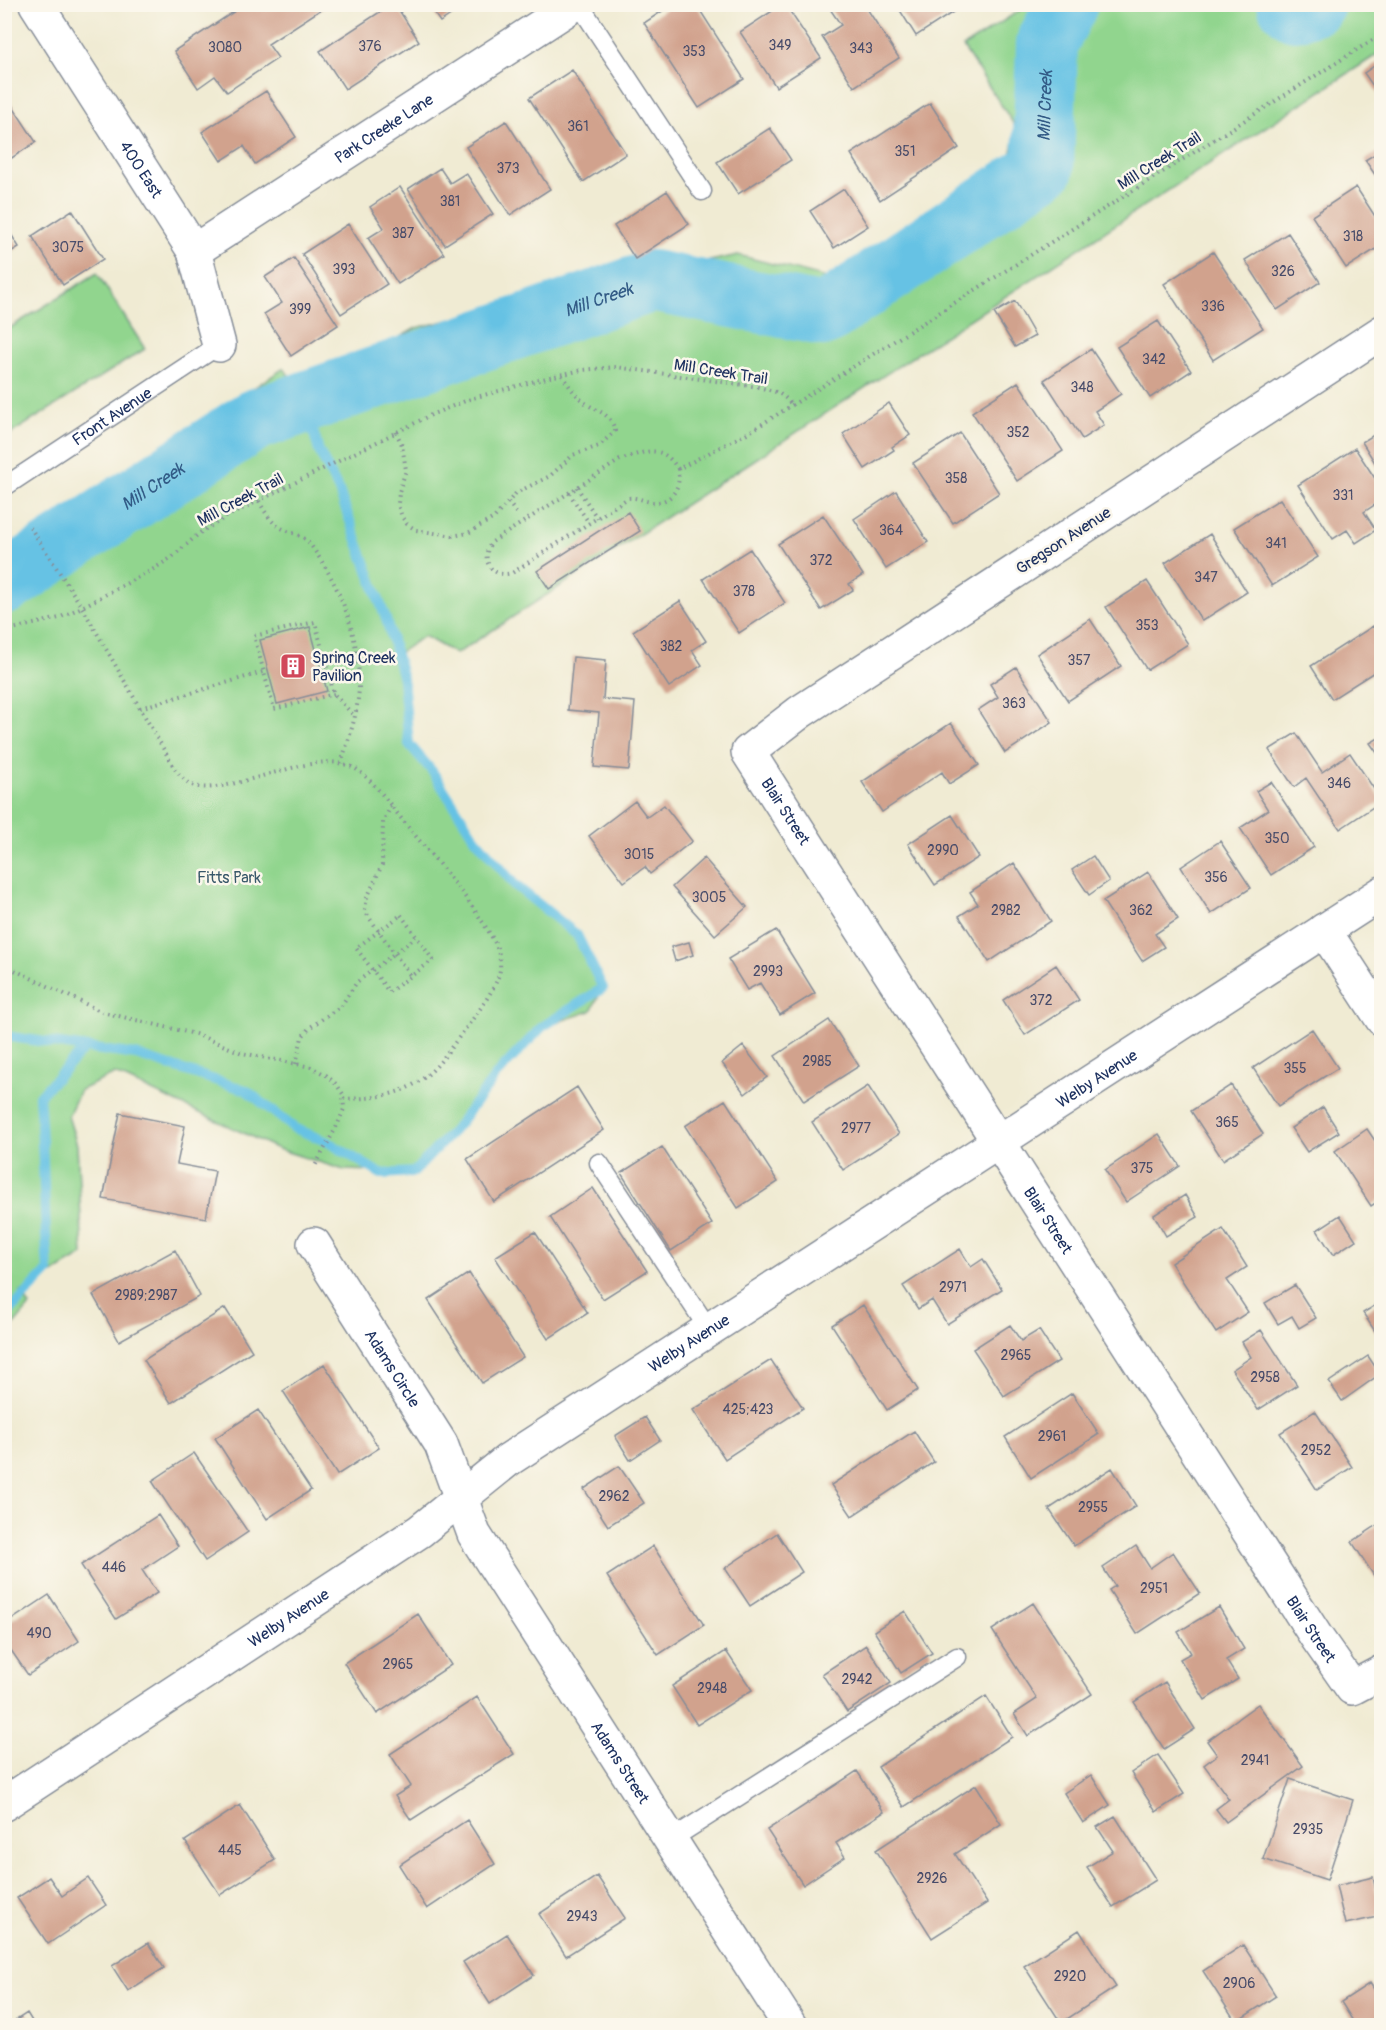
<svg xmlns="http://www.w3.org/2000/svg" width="1386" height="2030" viewBox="0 0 1386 2030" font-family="Pangolin,sans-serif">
<rect width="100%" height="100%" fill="#fbf7ec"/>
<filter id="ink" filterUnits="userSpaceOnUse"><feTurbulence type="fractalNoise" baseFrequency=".0167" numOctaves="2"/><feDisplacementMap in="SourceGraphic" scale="12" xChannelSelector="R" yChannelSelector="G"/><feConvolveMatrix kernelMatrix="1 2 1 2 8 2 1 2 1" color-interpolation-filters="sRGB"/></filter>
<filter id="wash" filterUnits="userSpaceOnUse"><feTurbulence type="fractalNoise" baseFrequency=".008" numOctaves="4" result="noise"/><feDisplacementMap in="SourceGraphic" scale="24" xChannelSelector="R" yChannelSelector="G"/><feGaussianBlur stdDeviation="1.35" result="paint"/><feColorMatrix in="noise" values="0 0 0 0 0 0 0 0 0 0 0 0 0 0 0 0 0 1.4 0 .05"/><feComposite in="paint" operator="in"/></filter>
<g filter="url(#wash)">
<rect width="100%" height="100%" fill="#f0ebd3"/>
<!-- green -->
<path fill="#91d58e" stroke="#568276" stroke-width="1.5" d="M1028 5H1381V52L456 654 424 636 396 655 409 744 515 885 577 935 603 988 591 1011 542 1027 498 1073 455 1129 414 1172 344 1170 278 1149 115 1074 80 1090 68 1116 77 1145 83 1255 21 1292 30 1306 7 1333H5V552L284 368 301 394 416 328 582 288 621 263 631 278 738 255 830 279 1009 164 1017 129 963 47Z
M97 273 145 349 7 436 4 432 5 331Z"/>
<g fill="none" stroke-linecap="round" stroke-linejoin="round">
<!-- stream -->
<path stroke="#66c2e4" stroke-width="10" d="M4 1036 136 1055 246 1090 294 1128 328 1142 381 1174 414 1172 455 1129 498 1073 542 1027 603 988 577 935 515 885 475 838 432 771 409 744 403 679 386 619 339 491 319 451 305 403
M4 1317 48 1271C44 1213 44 1154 39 1096L84 1049"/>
<!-- river -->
<g stroke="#66c2e4" stroke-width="62">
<path d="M1288 4 1295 10 1314 4"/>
<path id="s1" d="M4 584 254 420 652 281 824 315 1043 168 1047 43 1067 4"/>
</g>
</g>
<g id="blocks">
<!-- building -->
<path fill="#d1a28d" d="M392 4H395L419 41 345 89 320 51Z
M428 4H467L440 22Z
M673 4H696L744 79 699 108 644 23Z
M783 4H785L821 58 776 87 740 32Z
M830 4H864L899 58 854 87 822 37 841 25 828 6Z
M896 4H959L961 7 916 36Z
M244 5H328L268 44 278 58 227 92 215 76 198 88 174 51Z
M1380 62 1382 65V99L1364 73Z
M572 70 626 154 583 182 529 98Z
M266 91 296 137 255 164 244 146 221 161 202 132Z
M9 101 36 142 4 163V104Z
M930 103 959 148 880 200 851 154Z
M506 121 550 189 510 215 466 147Z
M770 128 791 160 738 194 717 162Z
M1382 150V185L1365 160Z
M440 168 450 183 466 173 493 214 445 245 408 189Z
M400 187 444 254 398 284 368 238 384 228 370 207Z
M1356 187 1382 227V245L1346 268 1312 216Z
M844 189 868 226 834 248 810 211Z
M667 191 689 224 635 259 614 226Z
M72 210 103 259 63 285 32 236Z
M4 223 19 247 4 256Z
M348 224 387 284 341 314 302 254Z
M1288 233 1320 282 1277 310 1245 260Z
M1213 252 1263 328 1213 360 1164 284Z
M294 258 338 325 291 356 264 314 282 303 265 277Z
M1015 301 1035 336 1015 347 994 313Z
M1158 321 1191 371 1150 398 1117 347Z
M1091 349 1121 394 1095 411 1104 425 1082 439 1044 380Z
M1018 382 1063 451 1017 481 972 412Z
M889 403 910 435 892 447 894 450 865 469 843 434Z
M1382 430V474L1362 442Z
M960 433 999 493 953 523 913 463Z
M1355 448 1382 489V500L1364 512 1376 530 1356 543 1347 530 1333 539 1298 485Z
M896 491 928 542 886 569 854 519Z
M1280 499 1318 557 1272 586 1234 528Z
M628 512 640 531 549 589 537 571Z
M823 515 863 575 849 584 853 590 821 610 778 544Z
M1210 534 1247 592 1202 621 1165 563Z
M750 549 785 603 739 633 703 579Z
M1147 581 1188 644 1147 670 1106 607Z
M680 601 706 641 692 650 702 665 669 687 633 631Z
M1090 619 1121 666 1068 701 1037 654Z
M1373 626 1382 639V667L1332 699 1311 666Z
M310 627 327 691 277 704 260 640Z
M573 657 606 660 603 699 635 702 629 770 594 767 599 713 568 710Z
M1016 667 1052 722 1005 753 978 710 998 697 990 684Z
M951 723 979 765 949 784 942 772 882 812 862 782Z
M1296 733 1322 772 1350 753 1382 801 1340 829 1306 778 1294 787 1269 750Z
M1382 736V760L1370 743Z
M1271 782 1314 847 1271 875 1240 828 1268 810 1256 791Z
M635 801 647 817 664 805 692 841 650 874 645 867 624 882 589 836Z
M952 815 979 857 935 885 908 844Z
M1220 841 1251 888 1211 914 1181 867Z
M1093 856 1109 881 1089 895 1072 870Z
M704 858 747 907 715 935 672 887Z
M1014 863 1051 921 989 962 959 916 978 904 970 892Z
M1148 872 1178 919 1155 934 1164 947 1142 961 1103 901Z
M776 930 815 993 780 1015 760 983 747 990 728 959Z
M689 942 693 955 675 961 671 947Z
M1056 965 1079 1000 1025 1035 1003 1000Z
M829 1020 859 1066 804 1101 775 1056Z
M1312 1029 1338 1068 1278 1106 1253 1068Z
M743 1046 767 1077 745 1094 722 1063Z
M1231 1085 1263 1134 1223 1160 1191 1111Z
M868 1086 899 1134 843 1170 812 1122Z
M577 1087 604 1130 494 1202 467 1159Z
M725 1100 778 1182 738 1208 685 1126Z
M1323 1107 1339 1132 1307 1152 1291 1128Z
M120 1113 185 1126 177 1164 215 1171 206 1218 103 1199Z
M1367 1129 1382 1151V1199L1371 1206 1335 1151Z
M1159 1134 1180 1166 1126 1202 1105 1170Z
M662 1147 712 1224 671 1251 621 1173Z
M593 1188 647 1271 603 1299 550 1217Z
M1185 1195 1198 1217 1166 1236 1154 1215Z
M1340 1215 1356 1240 1333 1255 1317 1230Z
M1223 1229 1247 1267 1227 1280 1248 1312 1216 1333 1171 1263Z
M535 1232 588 1313 548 1339 495 1257Z
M960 1249 971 1267 983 1259 1002 1289 947 1324 932 1300 918 1309 903 1286Z
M175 1250 200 1296 119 1341 93 1295Z
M469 1273 523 1357 482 1383 428 1300Z
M1295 1285 1316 1318 1299 1328 1292 1316 1278 1324 1265 1303Z
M1382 1301V1342L1363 1313Z
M863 1305 918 1390 887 1410 832 1325Z
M225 1308 252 1351 171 1403 144 1360Z
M1010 1325 1021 1341 1039 1330 1059 1361 1004 1396 973 1349Z
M1261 1330 1297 1385 1258 1410 1232 1370 1251 1357 1242 1342Z
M1368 1356 1380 1374 1342 1401 1329 1382Z
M771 1360 803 1408 725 1459 693 1410Z
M324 1364 379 1448 337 1475 283 1391Z
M1072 1393 1099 1434 1031 1478 1005 1437Z
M258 1410 311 1490 267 1519 215 1438Z
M1315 1411 1352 1467 1317 1490 1280 1433Z
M645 1417 660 1440 630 1460 615 1436Z
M914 1431 934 1462 852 1516 831 1485Z
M194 1453 248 1532 205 1561 152 1481Z
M619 1466 644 1503 608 1526 584 1489Z
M1112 1468 1136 1506 1074 1546 1049 1509Z
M158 1515 178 1546 142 1570 157 1593 116 1619 81 1565Z
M1382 1522V1588L1352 1542Z
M777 1533 802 1572 750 1606 725 1568Z
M653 1546 704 1625 658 1655 607 1576Z
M1136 1546 1150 1568 1173 1552 1200 1593 1137 1634 1109 1590 1115 1586 1103 1568Z
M49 1595 79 1641 28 1675 4 1640V1625Z
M1033 1603 1092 1694 1028 1736 1014 1714 1037 1699 992 1630Z
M1219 1607 1244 1649 1226 1660 1238 1679 1205 1700 1180 1659 1191 1653 1178 1632Z
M905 1611 932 1653 901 1673 874 1631Z
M418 1614 451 1665 377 1714 344 1663Z
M866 1645 891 1683 847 1712 822 1674Z
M726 1651 752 1690 697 1725 672 1686Z
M1165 1682 1195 1729 1164 1749 1134 1702Z
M986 1696 1012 1737 904 1807 878 1767Z
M477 1697 514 1754 411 1820 395 1796 411 1786 390 1754Z
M1258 1704 1303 1766 1226 1822 1216 1809 1229 1799 1204 1765 1217 1755 1207 1741Z
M1158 1755 1184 1794 1156 1812 1131 1773Z
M857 1771 884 1812 836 1843 845 1857 803 1885 767 1830Z
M1091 1775 1110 1805 1083 1823 1064 1793Z
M1290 1779 1353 1800 1327 1880 1263 1859Z
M976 1785 1001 1824 955 1854 987 1903 932 1938 876 1850Z
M240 1805 275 1860 220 1895 185 1841Z
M1115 1816 1156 1880 1113 1907 1087 1867 1113 1851 1097 1827Z
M467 1820 495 1864 427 1909 399 1865Z
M597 1876 625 1918 566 1956 539 1914Z
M49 1877 62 1896 88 1878 106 1905 48 1944 17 1898Z
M1373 1877 1382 1916 1345 1924 1336 1886Z
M1079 1930 1116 1987 1061 2023 1024 1966Z
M507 1934 534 1975 490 2004 463 1962Z
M148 1943 164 1968 128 1991 112 1966Z
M1243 1945 1276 1996 1236 2022 1203 1971Z
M1370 1983 1379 1997 1382 1995V2026H1356L1341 2002Z
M27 2013 35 2026H7Z"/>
</g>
</g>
<g filter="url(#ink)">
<use href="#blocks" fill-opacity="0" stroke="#868d98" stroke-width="1.5"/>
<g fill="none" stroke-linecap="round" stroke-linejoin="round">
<defs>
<g id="service">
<path d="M579 4 702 191"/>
<path id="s2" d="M4 487 219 345"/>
<path d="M599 1163 708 1328"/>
<path d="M670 1840 957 1657"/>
</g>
<g id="minor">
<path id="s3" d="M36 4 194 251 219 345"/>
<path id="s4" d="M194 251 575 4"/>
<path id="s5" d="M1382 332 800 712 748 752 1317 1638 1352 1688 1382 1672"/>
<path d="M1324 930 1382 1019"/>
<path id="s6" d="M314 1244 441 1444 474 1534 790 2026"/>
<path id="s7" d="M4 1804 420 1531 508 1460 1382 893"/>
</g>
</defs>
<!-- service casing -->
<use href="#service" stroke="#868d98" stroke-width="21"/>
<!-- minor casing -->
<use href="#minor" stroke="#868d98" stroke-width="36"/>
<!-- path -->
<path stroke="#868d98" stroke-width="4" stroke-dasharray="1.5 4.5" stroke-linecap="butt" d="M396 432 402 445 406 470 399 492 398 505 402 517 407 524 416 530 453 536 468 533 494 518 516 493 550 476 573 455 599 446 615 431C611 412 596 412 583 401 574 394 568 384 561 374
M678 469C682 486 672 504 652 502 643 501 638 497 628 498L512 573C491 579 479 558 492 542L620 460C646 451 661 443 678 469L751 431 1382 34
M577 487 597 518
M569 493 589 523
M259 501C264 510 269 520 278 526 288 533 303 534 310 544 340 585 360 636 359 687 358 713 349 738 341 763
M508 502 517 514
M30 527 82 607 175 769C180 775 185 782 192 785 220 798 300 756 339 763 344 764 351 766 356 769 375 782 390 805 405 823 435 860 469 897 493 939 498 948 501 959 500 969 499 989 460 1035 447 1053 419 1092 389 1098 344 1099
M4 631 59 618 82 607 152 570 171 558 201 532 226 517 433 414 473 398 550 377 582 370 616 367 758 387C773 391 783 392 792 406
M334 694 274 709 254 636 315 622 334 694 355 717
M140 708 263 672
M391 806 383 822 382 865 367 898 365 909 368 916 410 975
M401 915 433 960 389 992 356 948Z
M4 965 102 1012 195 1034 242 1053 311 1067 326 1075 337 1085 343 1094 344 1109 337 1126 315 1166
M4 972 7 966
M296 1064 302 1037 309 1028 341 1006 357 982 416 937"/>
<!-- service -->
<use href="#service" stroke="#fff" stroke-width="18"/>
<!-- minor -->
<use href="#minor" stroke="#fff" stroke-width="33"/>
</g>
</g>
<!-- icons -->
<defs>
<symbol id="building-square" viewBox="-11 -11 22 22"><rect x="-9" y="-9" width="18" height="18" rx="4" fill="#d1495b" stroke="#fbf7ec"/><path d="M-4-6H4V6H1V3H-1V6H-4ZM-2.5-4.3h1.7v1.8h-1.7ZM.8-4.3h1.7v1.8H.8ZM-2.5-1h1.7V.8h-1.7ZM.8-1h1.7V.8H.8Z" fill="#fff"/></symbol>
</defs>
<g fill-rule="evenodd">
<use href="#building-square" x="278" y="651" width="30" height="30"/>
</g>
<g text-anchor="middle" stroke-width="5" stroke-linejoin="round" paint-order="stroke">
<!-- number labels -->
<g font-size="14" fill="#484c6a">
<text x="780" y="50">349</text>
<text x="370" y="51">376</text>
<text x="225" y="52">3080</text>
<text x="861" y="53">343</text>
<text x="694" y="56">353</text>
<text x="578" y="131">361</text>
<text x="905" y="156">351</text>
<text x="508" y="173">373</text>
<text x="450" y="206">381</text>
<text x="403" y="238">387</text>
<text x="1353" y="241">318</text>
<text x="68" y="252">3075</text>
<text x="344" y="274">393</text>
<text x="1283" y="276">326</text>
<text x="1213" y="311">336</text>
<text x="300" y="314">399</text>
<text x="1154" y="364">342</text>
<text x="1082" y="392">348</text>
<text x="1018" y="437">352</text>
<text x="956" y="483">358</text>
<text x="1343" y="500">331</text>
<text x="891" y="535">364</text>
<text x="1276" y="548">341</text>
<text x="821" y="565">372</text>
<text x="1206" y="582">347</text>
<text x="744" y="596">378</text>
<text x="1147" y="630">353</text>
<text x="671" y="651">382</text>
<text x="1079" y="665">357</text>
<text x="1014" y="708">363</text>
<text x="1339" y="788">346</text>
<text x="1277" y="843">350</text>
<text x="943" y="855">2990</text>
<text x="639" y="859">3015</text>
<text x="1216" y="882">356</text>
<text x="709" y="902">3005</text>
<text x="1006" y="915">2982</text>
<text x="1141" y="915">362</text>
<text x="768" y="976">2993</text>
<text x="1041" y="1005">372</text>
<text x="817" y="1066">2985</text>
<text x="1295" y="1073">355</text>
<text x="1227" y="1127">365</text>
<text x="856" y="1133">2977</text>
<text x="1142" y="1173">375</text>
<text x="953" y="1292">2971</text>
<text x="146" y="1300">2989;2987</text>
<text x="1016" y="1360">2965</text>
<text x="1265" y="1382">2958</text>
<text x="748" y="1414">425;423</text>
<text x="1052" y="1441">2961</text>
<text x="1316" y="1455">2952</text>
<text x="614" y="1501">2962</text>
<text x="1093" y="1512">2955</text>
<text x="114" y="1572">446</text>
<text x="1154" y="1593">2951</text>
<text x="39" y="1638">490</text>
<text x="398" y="1669">2965</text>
<text x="857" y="1684">2942</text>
<text x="712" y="1693">2948</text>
<text x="1255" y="1765">2941</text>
<text x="1308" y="1834">2935</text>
<text x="230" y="1855">445</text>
<text x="932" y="1883">2926</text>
<text x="582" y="1921">2943</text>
<text x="1070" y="1981">2920</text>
<text x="1239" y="1988">2906</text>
</g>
<!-- street labels -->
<g font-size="16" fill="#1b2f5e" stroke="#fbf7ec">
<text dy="6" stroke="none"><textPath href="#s4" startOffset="226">Park Creeke Lane</textPath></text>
<text transform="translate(1159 160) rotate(-32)" y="6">Mill Creek Trail</text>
<text dy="6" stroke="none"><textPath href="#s3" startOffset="196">400 East</textPath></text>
<text transform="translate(721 371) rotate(9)" y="6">Mill Creek Trail</text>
<text dy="6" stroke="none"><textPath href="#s2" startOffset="129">Front Avenue</textPath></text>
<text transform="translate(240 499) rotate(-28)" y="6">Mill Creek Trail</text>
<text transform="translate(1063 540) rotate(-33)" y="6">Gregson Avenue</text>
<text dy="6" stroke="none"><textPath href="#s5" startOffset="831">Blair Street</textPath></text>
<text dy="6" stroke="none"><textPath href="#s7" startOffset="1312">Welby Avenue</textPath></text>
<text dy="6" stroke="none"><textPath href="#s5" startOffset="1317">Blair Street</textPath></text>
<text dy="6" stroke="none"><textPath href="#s7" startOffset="826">Welby Avenue</textPath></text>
<text dy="6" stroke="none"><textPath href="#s6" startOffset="147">Adams Circle</textPath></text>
<text dy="6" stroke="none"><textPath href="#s7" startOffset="340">Welby Avenue</textPath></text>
<text dy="6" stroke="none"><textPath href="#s5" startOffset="1803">Blair Street</textPath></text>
<text dy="6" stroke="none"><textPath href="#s6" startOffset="604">Adams Street</textPath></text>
</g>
<!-- poi labels -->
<g font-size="16" fill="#1b2f5e" stroke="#fbf7ec" text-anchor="start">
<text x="312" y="663">Spring Creek<tspan x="312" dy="18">Pavilion</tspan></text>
</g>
<!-- park labels -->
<g font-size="16" fill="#38586a" stroke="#fbf7ec">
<text x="229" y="883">Fitts Park</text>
</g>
<!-- water labels -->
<g font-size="18" font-style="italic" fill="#325b86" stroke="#fbf7ec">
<text dy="6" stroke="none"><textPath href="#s1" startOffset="1222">Mill Creek</textPath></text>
<text dy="6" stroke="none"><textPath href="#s1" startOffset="664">Mill Creek</textPath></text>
<text dy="6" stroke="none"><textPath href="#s1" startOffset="178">Mill Creek</textPath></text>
</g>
</g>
<!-- margin -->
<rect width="1386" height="2030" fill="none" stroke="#fbf7ec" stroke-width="24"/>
</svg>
